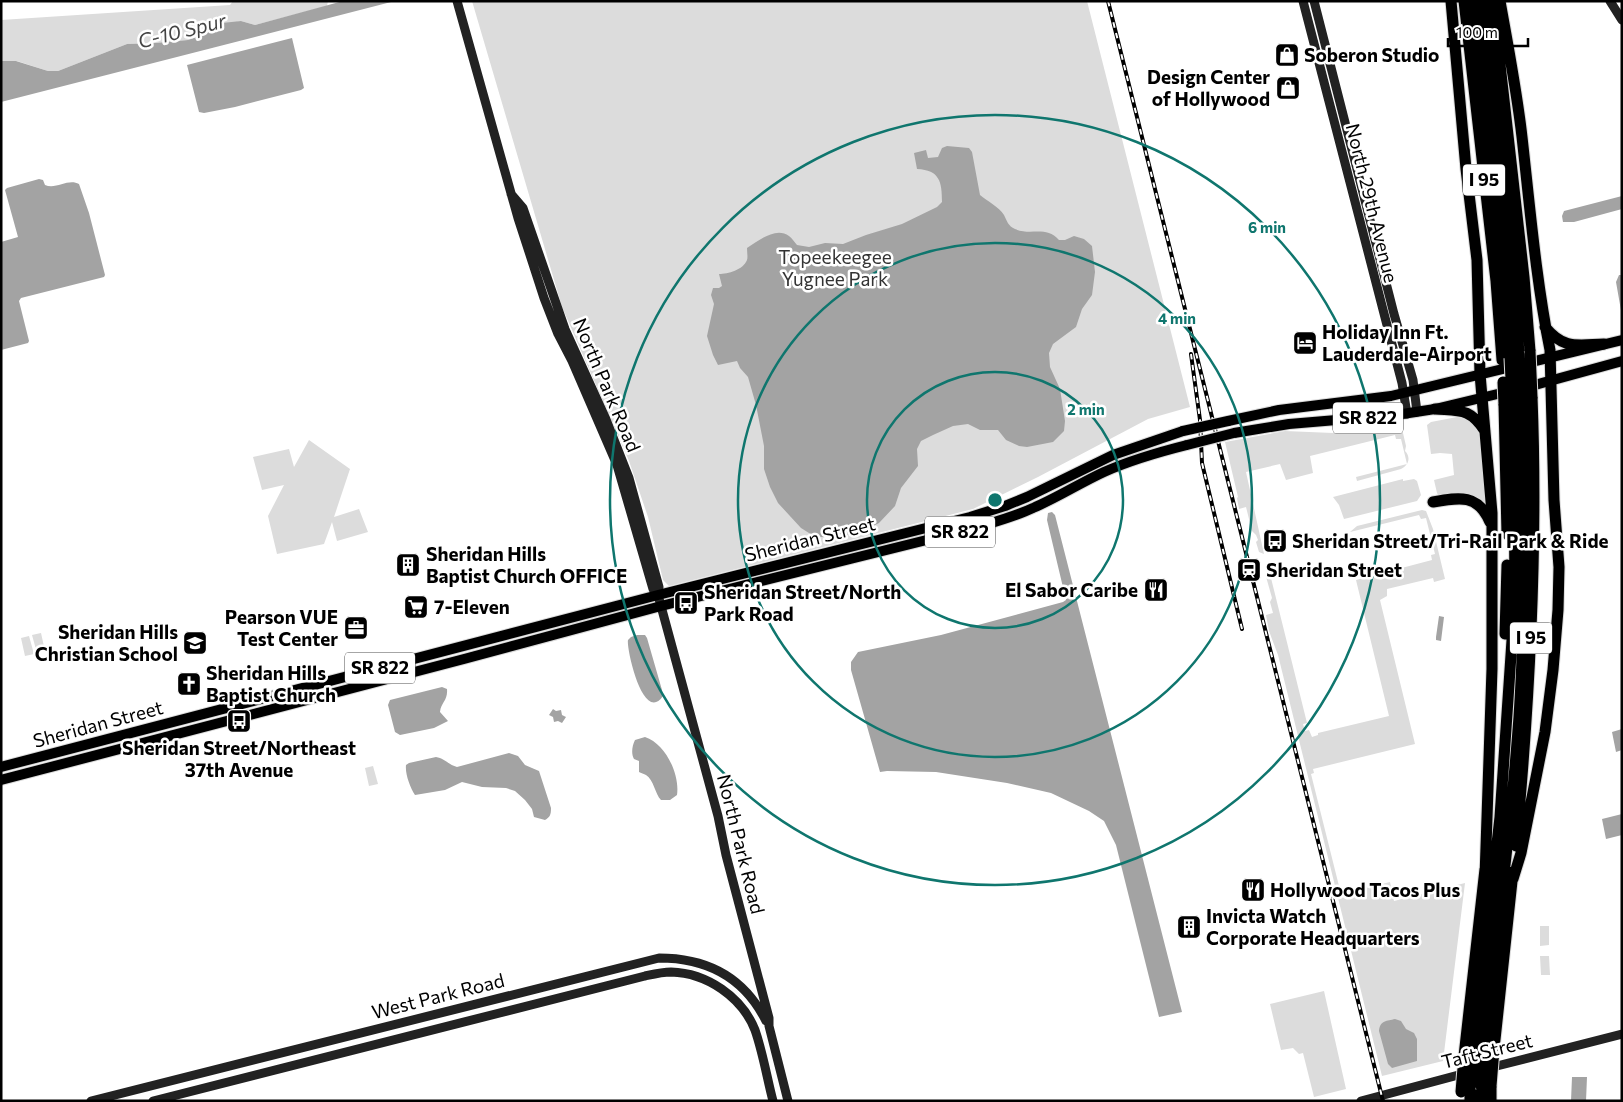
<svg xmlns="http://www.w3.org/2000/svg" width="1623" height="1102" viewBox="0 0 1623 1102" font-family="Commissioner,sans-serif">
<rect width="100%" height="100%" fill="#fff"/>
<!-- green -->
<path fill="#dcdcdc" d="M233 1H328L327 6 255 25 241 21 211 28 202 35 188 40 155 43 127 44 58 71H48L17 61H1V20L230 5Z
M472 1H1087L1190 407 1148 419 1038 477 973 509 669 586 663 580 648 517 629 461 562 307Z
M1457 417 1465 418 1481 429 1488 506 1439 496 1437 493 1434 480 1454 475 1452 454 1440 453 1431 454 1427 425 1431 422Z
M1392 429 1403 433 1406 446 1405 451C1411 457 1409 465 1401 469L1357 481 1356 477 1407 464 1401 439H1396L1395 435 1310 456 1313 473 1286 480 1280 464 1246 472 1264 554 1259 552 1256 542 1258 540 1256 535 1252 531 1246 507 1239 509 1237 498 1238 497 1225 442 1285 431 1333 433Z
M309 440 350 469 334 517 359 509 368 532 337 541 332 522 324 544 277 554 268 516 284 485 262 490 253 457 289 449 294 467Z
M1403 479V481L1414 479 1417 481 1421 495 1417 501 1344 519 1339 505 1333 497Z
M1422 510 1426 511 1433 529 1445 579 1434 582 1433 578 1387 589V596L1380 600 1415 744 1313 769 1314 773 1311 774 1341 894 1390 882 1394 901 1465 883 1443 1061 1382 1076 1278 655 1269 631 1266 615 1273 613 1270 602 1272 598 1265 573 1269 570 1307 723 1303 724 1305 731 1309 730 1312 737 1318 735V733L1389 716 1356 580 1432 560 1431 555 1435 554 1426 518 1421 519 1419 515 1350 532 1357 526Z
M41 633 45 651 37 653 32 635Z
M29 636 34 654 25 656 21 638Z
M373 766 378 784 369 786 365 768Z
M1540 926H1549V945L1540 946Z
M1540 956H1549L1550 975H1541Z
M1324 991 1346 1089 1314 1097 1303 1053 1299 1054 1293 1048 1281 1050 1270 1004Z"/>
<!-- water -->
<path fill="#a3a3a3" d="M343 1H395L1 102V61H16L48 71H58L127 44 155 43 188 40 202 35 222 23 241 21 255 25Z
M292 38 304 88 301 90 235 107 204 113 199 112 187 65Z
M947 146 969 148 972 152 980 195C987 201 999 207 1004 215 1007 221 1008 226 1015 229 1031 236 1046 225 1059 240H1065L1074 236 1084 239 1092 246 1095 272 1092 295 1082 309 1076 327 1053 344 1049 353 1050 367 1060 389 1065 421 1064 431 1053 442 1027 447 1019 446 1006 440 998 430H980L968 424 953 426 933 435 921 441 917 449 918 466 901 488 895 506 879 523 859 533 838 537H821L809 533 801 528 778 503 770 487 764 469V446L756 405 748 377 740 368 737 361 718 365 713 355 707 336 714 304 711 295 713 288H719L722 286 719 274C728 274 743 270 747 260 748 257 747 252 747 248 758 241 776 226 789 236 792 238 795 243 797 245L809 247 825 243 843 244 866 235 902 224 937 207 942 202C942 182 940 170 917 169L914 153 926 150 928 158 938 157 942 148Z
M39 179 43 180 45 185C56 190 68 178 79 184L89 213 105 275 104 277 21 298 19 301 29 341 28 343 1 350V242L18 237 5 190 7 188Z
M1622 196V209L1574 222H1563L1562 216 1564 211Z
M1619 275H1622V316L1616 282Z
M1052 512 1055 515 1182 1012 1159 1017 1116 845 1104 821 1089 811 1051 793 1007 783 936 772 887 771 880 772 851 670V662L858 652 941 635 1063 602 1066 600 1047 520 1048 513Z
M1439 616 1444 617 1441 641 1436 640V637Z
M637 635H645L647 638 662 690 663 696C643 725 626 647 628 640 629 639 630 638 631 637Z
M442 687 447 689C448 701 441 702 440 712L448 721 434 728 400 735 395 732 388 705 390 700Z
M553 709 556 711 561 710 562 715 566 717 562 723 558 721 554 722 553 717 549 715Z
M1622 729V750L1616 752 1612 732Z
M645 737C666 744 680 775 677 795L670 800H661C655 794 654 780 646 775 644 774 641 773 639 772V761L634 759C631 754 632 746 635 740Z
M509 753 518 756 525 765 539 771 551 808C551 815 550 817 545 820L534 817 532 809 525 800 515 791 506 788 482 787 462 782 445 790 415 795C410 787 405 774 406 765L409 763 436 757C444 758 449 765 457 767Z
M1622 814V835L1606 839 1602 819Z
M1395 1019 1401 1021 1406 1029 1414 1033 1417 1039V1061L1392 1068 1388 1064 1379 1031C1380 1020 1387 1021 1395 1019Z
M1572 1077H1587L1586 1101H1571Z"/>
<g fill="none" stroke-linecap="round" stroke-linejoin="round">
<defs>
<path id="primary" d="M1524 388 1622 361
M1228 421 1279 410 1391 396 1622 340
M1234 433 1289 424 1396 415 1435 409 1510 391
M1 767 658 595 970 517 1005 506 1027 497 1113 455 1183 431
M1 780 464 659 661 606 975 528C994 522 1014 517 1033 508 1057 498 1080 483 1104 472 1131 460 1159 452 1187 445"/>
<path id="highway" d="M1451 1 1466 169 1477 260 1480 374 1492 513V669L1485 877
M1464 1 1496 281 1502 360
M1473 1 1504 278 1510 358
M1484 1 1514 277 1519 354
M1500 1C1508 46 1517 92 1522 137 1530 208 1536 280 1550 350L1554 500 1559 567 1558 610 1553 670 1545 732 1521 853 1513 879
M1493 2 1524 277 1530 351
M1545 327C1564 350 1577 345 1604 344
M1504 404 1507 534
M1435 409C1460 411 1470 408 1485 431
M1433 502C1460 497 1478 494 1490 522
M1505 634 1507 565
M1516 846C1530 696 1538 547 1532 397
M1494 1049 1513 872
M1483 1051C1496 940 1511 828 1519 717 1526 611 1525 505 1522 399
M1473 1054 1500 817 1515 596 1514 462 1512 401
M1464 1056 1485 869
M1470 1101V1089
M1480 1101 1481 1086
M1491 1101V1086"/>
</defs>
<!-- primary casing -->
<use href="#primary" stroke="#dbdbdb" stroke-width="12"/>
<!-- highway casing -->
<use href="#highway" stroke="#dbdbdb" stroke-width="13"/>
<!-- secondary -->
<path stroke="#222" stroke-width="9" d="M457 1 518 218 544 298 558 334 572 361 617 465 653 589 658 595
M1303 1 1402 383 1407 414
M1314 1 1394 314 1413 380 1417 412
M1610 1 1622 20
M511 194 523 208 565 329 605 417 629 478 659 587 658 595 718 816 726 855 769 1018V1026L788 1101
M1489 1068 1622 1034
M91 1101 659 958C707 958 744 977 766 1021
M153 1101 645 976C654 974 662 972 671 972 707 973 742 997 755 1030 763 1053 767 1078 773 1101
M1361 1101 1466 1073"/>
<!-- primary -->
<use href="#primary" stroke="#000" stroke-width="10"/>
<!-- highway -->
<use href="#highway" stroke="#000" stroke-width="11"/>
<defs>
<path id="rail" d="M1108 1 1383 1101
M1191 354 1200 420 1202 463 1242 629"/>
</defs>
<!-- rail casing -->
<use href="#rail" stroke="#000" stroke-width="4"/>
<!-- rail -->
<use href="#rail" stroke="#fff" stroke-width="2" stroke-dasharray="5.5" stroke-linecap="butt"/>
<defs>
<path id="primary-bridge" d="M1183 431 1228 421
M1187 445 1234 433"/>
<path id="highway-bridge" d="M1530 351 1532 397
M1519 354 1522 399
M1510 358 1512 401
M1503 382 1504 404
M1481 1086 1483 1051
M1491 1086 1494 1049
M1470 1089 1473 1054
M1461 1092 1464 1056"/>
</defs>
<!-- primary-bridge casing -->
<use href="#primary-bridge" stroke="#dbdbdb" stroke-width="12" stroke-linecap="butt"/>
<!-- highway-bridge casing -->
<use href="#highway-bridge" stroke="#dbdbdb" stroke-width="13" stroke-linecap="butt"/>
<!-- primary-bridge -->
<use href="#primary-bridge" stroke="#000" stroke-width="10"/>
<!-- highway-bridge -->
<use href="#highway-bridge" stroke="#000" stroke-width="11"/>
</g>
<!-- distance rings -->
<g fill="none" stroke="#0f766e" stroke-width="2.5">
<circle cx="995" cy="500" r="128"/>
<circle cx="995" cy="500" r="257"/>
<circle cx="995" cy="500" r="385"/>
</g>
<!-- icons -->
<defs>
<symbol id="shop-square" viewBox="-11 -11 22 22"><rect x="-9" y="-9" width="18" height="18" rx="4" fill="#000" stroke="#fff"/><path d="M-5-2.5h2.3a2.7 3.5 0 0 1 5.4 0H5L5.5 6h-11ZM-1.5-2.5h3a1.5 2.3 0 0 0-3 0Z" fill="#fff"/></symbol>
<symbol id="hotel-square" viewBox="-11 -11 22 22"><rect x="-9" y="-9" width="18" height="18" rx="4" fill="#000" stroke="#fff"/><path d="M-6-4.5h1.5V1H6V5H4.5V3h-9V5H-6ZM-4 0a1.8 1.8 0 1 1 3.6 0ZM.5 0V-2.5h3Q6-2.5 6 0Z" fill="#fff"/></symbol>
<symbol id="bus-square" viewBox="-11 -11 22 22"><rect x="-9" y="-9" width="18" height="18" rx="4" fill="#000" stroke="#fff"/><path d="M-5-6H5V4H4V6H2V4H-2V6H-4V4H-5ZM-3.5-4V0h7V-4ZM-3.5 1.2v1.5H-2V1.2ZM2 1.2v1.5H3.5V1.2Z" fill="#fff"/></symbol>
<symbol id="building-square" viewBox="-11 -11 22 22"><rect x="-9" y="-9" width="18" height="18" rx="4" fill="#000" stroke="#fff"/><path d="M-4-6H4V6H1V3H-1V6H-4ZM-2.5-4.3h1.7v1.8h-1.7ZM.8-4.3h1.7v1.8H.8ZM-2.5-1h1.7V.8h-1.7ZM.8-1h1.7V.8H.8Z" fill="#fff"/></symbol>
<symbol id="station-square" viewBox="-11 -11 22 22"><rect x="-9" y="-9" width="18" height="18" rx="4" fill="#000" stroke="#fff"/><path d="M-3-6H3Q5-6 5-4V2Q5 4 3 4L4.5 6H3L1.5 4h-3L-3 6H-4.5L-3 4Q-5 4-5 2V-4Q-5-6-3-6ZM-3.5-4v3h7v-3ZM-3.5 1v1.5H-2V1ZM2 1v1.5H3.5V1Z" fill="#fff"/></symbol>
<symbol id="restaurant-square" viewBox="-11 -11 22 22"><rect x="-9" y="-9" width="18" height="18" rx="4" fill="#000" stroke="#fff"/><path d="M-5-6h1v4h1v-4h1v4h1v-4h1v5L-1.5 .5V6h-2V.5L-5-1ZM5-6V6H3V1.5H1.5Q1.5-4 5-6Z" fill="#fff"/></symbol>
<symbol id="supermarket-square" viewBox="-11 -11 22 22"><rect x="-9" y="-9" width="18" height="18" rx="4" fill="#000" stroke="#fff"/><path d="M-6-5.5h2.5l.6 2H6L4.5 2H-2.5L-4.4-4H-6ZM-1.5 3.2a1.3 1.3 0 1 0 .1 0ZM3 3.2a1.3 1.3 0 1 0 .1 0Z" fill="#fff"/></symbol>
<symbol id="office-square" viewBox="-11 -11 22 22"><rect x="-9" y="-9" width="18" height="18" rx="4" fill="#000" stroke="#fff"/><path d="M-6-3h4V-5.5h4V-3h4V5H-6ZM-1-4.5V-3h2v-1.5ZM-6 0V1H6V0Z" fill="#fff"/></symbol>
<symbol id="school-square" viewBox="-11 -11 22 22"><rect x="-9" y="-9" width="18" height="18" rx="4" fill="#000" stroke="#fff"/><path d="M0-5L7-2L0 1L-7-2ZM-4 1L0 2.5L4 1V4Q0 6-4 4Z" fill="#fff"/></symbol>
<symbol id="church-square" viewBox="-11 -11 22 22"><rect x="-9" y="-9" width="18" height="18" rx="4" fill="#000" stroke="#fff"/><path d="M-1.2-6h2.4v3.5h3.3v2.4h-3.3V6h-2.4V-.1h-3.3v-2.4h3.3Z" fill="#fff"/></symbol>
</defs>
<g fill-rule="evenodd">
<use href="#shop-square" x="1273" y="41" width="28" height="28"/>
<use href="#shop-square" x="1274" y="74" width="28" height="28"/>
<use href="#hotel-square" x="1291" y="329" width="28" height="28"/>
<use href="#bus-square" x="1261" y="527" width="28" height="28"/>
<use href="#building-square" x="394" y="551" width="28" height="28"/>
<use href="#station-square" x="1235" y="556" width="28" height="28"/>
<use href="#restaurant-square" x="1142" y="576" width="28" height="28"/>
<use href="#bus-square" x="672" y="589" width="28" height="28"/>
<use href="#supermarket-square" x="402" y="593" width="28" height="28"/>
<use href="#office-square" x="342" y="614" width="28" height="28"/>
<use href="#school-square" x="181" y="629" width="28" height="28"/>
<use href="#church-square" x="175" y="670" width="28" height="28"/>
<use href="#bus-square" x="225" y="707" width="28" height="28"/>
<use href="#restaurant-square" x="1239" y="876" width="28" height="28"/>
<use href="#building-square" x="1175" y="913" width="28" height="28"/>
</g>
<g text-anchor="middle" stroke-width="5" stroke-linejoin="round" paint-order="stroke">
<!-- shield labels -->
<g fill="#fff" stroke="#4c4c4c" stroke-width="1">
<rect x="1463" y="164.5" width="42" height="31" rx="4"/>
<rect x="1333" y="402.5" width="70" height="31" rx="4"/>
<rect x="925" y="516.5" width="70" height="31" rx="4"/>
<rect x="1510" y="622.5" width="42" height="31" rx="4"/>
<rect x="345" y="652.5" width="70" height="31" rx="4"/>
</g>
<g font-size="18" font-weight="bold" fill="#000">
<text x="1484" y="186">I 95</text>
<text x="1368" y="424">SR 822</text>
<text x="960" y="538">SR 822</text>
<text x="1531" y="644">I 95</text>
<text x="380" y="674">SR 822</text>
</g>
<!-- poi labels -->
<g font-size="19" font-weight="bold" fill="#000" stroke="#fff" text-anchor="start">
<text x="1304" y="62">Soberon Studio</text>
<text x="1270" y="84" text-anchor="end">Design Center<tspan x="1270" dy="22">of Hollywood</tspan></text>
<text x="1322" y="339">Holiday Inn Ft.<tspan x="1322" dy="22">Lauderdale-Airport</tspan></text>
<text x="1292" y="548">Sheridan Street/Tri-Rail Park &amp; Ride</text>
<text x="426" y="561">Sheridan Hills<tspan x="426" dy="22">Baptist Church OFFICE</tspan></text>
<text x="1266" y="577">Sheridan Street</text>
<text x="1138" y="597" text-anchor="end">El Sabor Caribe</text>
<text x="704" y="599">Sheridan Street/North<tspan x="704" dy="22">Park Road</tspan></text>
<text x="434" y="614">7-Eleven</text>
<text x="338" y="624" text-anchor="end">Pearson VUE<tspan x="338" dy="22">Test Center</tspan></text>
<text x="178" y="639" text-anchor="end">Sheridan Hills<tspan x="178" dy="22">Christian School</tspan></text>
<text x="206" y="680">Sheridan Hills<tspan x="206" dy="22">Baptist Church</tspan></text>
<text x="239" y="755" text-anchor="middle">Sheridan Street/Northeast<tspan x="239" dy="22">37th Avenue</tspan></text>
<text x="1270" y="897">Hollywood Tacos Plus</text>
<text x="1206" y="923">Invicta Watch<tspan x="1206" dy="22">Corporate Headquarters</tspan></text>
</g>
<!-- street labels -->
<g font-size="19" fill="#000" stroke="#fff">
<text transform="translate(1372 203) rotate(76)" y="7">North 29th Avenue</text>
<text transform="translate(607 385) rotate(67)" y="7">North Park Road</text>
<text transform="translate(810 539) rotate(-14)" y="7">Sheridan Street</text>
<text transform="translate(98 724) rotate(-15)" y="7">Sheridan Street</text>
<text transform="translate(741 844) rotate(76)" y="7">North Park Road</text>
<text transform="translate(438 996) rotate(-14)" y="7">West Park Road</text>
<text transform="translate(1487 1051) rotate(-14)" y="7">Taft Street</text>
</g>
<!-- park labels -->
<g font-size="19" fill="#333" stroke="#fff">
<text x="835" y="264">Topeekeegee<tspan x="835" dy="22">Yugnee Park</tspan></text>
</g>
<!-- water labels -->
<g font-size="20" font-style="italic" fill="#444" stroke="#fff">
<text transform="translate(182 31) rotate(-14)" y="7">C-10 Spur</text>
</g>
</g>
<circle cx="995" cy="500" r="8" fill="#0f766e" stroke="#fff" stroke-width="2.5"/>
<g font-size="15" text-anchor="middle" font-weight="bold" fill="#0f766e" stroke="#fff" stroke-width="5" stroke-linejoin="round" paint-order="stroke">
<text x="1267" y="233">6 min</text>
<text x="1177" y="324">4 min</text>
<text x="1086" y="415">2 min</text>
</g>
<!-- border -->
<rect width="1623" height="1102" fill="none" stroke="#000000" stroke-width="5"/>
<!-- scale -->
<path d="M1448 38v8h80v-8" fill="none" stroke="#000000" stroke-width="2.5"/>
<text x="1456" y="38" font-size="15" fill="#000000" stroke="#ffffff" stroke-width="4" paint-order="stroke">100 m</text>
</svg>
